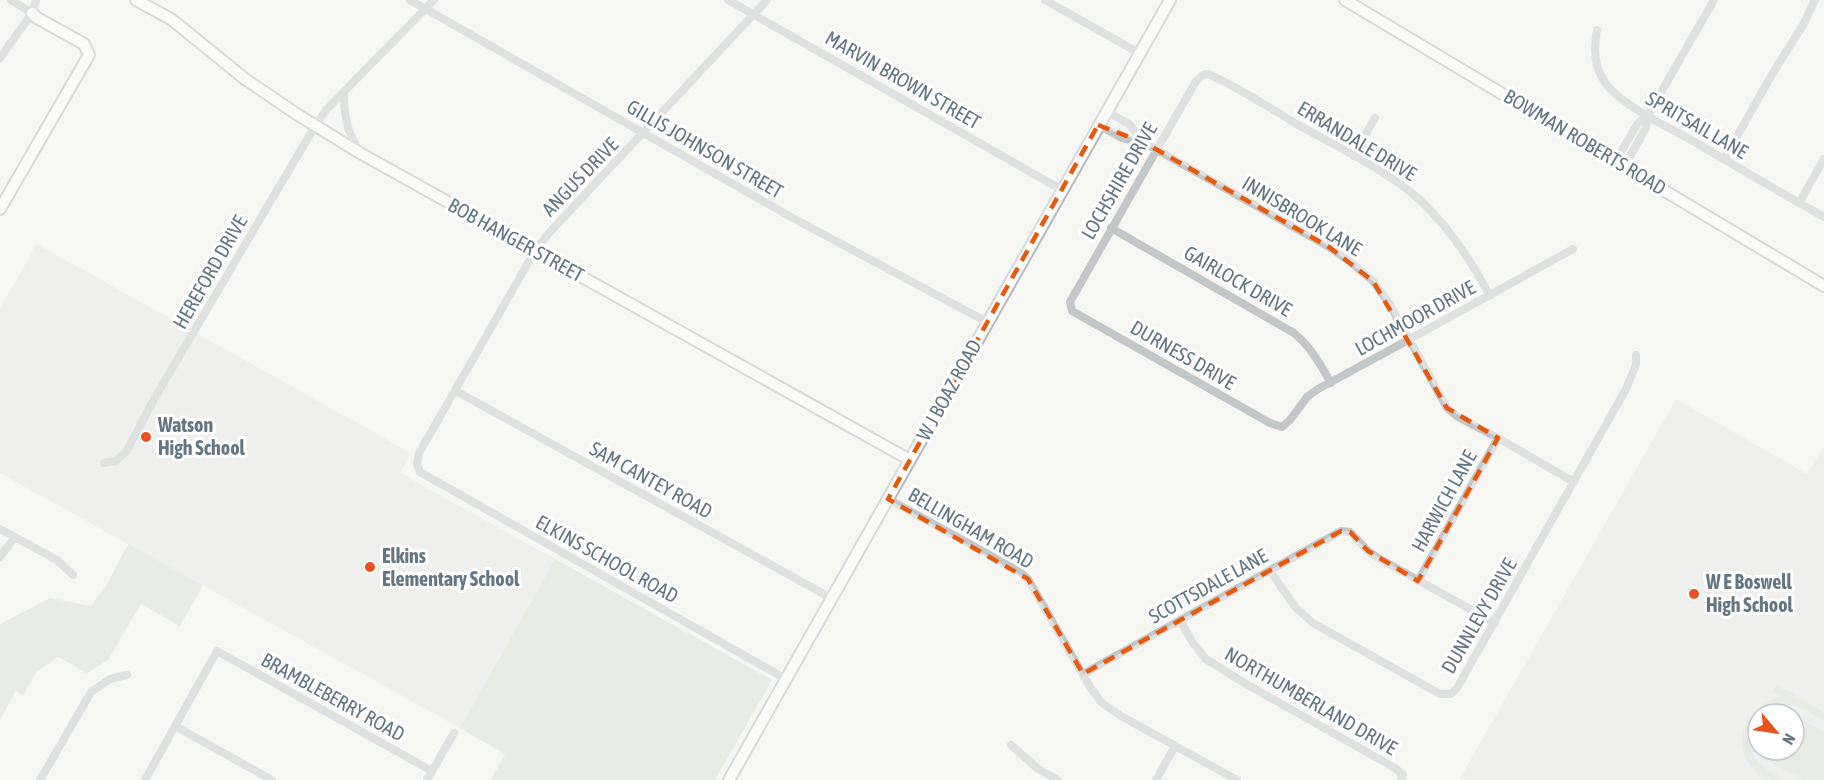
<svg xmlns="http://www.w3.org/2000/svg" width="1824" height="780" viewBox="0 0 1824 780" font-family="'Asap Condensed',sans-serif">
<rect width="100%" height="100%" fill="#f6f6f2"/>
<!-- built -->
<path fill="#e7e8e6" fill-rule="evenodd" d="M37 244 411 453 400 473 555 559 460 728 0 473V308Z
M1676 399 1807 474 1824 446V780H1459ZM1758 714H1794V750H1758Z"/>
<!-- green -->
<path fill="#d7ddd3" d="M128 544 203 585 180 626 141 604 108 660 87 673 58 657 36 672 23 695 16 691 0 720V624L50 598 91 606 107 584Z
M555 559 772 680 715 780H491L505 754 460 728Z
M1777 685 1824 712V721C1809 712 1793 700 1775 706 1769 708 1764 712 1758 714 1757 720 1752 725 1751 732 1745 757 1765 769 1784 780 1779 780 1774 780 1770 780 1764 779 1758 774 1754 770 1728 743 1747 704 1780 697L1773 692Z
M1794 715 1824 732V780H1803L1765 759 1770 750H1794Z"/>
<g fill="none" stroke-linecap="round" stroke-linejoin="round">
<defs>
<path id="secondary" d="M136 0 171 19 245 79 298 115 360 153 910 460
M1345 0 1824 286
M0 209 89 55 84 44 37 18 32 13
M729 780 1170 0"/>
</defs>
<!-- secondary casing -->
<use href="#secondary" stroke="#b3b9bd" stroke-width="14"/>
<!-- street -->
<path stroke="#c3c7ca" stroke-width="8" d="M11 0 32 13
M410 0 791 217 987 322
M728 0 1062 190
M767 0 549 233 535 251 419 453 417 464 420 472 786 679
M1045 0 1139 53
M1597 30C1594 46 1594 65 1603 79 1616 103 1668 127 1693 141 1737 167 1780 192 1824 217
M0 58 32 13 36 0
M344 93C344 116 347 132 360 152
M1106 111 1129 124 1145 143
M1648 115 1714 0
M1098 125 1122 138 1145 143 1329 247 1349 261 1373 281 1389 303 1447 408 1458 417 1498 438 1574 482
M1353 156 1375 118
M1724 159 1774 71 1803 25 1815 0
M1616 160 1638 123 1648 115 1646 128 1625 165
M1799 203 1824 159
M1111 228 1294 333C1311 347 1320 364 1331 383
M1490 296C1471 260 1450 228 1420 200 1388 171 1338 147 1300 126 1270 108 1240 88 1208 74L1203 75 1196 81 1070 302 1072 311 1270 423 1282 427 1290 420 1307 397 1318 389C1404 343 1488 296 1573 249
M456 391 831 598
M104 463 116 461 126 452 157 394 315 126 326 110 434 0
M888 499 1019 571 1028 579 1090 687 1102 703 1121 716 1237 780
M0 529 57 560 73 575
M0 557 15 537
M1270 571 1296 608 1313 623 1440 694H1451L1457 688 1626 389 1636 365V355
M1418 581 1498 438
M1180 620 1193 643 1206 659 1246 684 1395 768 1403 775 1401 780
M1083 674 1341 531 1350 532 1368 551 1380 559 1495 623
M175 726 272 780
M1011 745 1038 769 1058 780
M40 780 91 692 110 679 127 675
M145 780 217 651 432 771
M427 780 454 733
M1156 780 1175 746"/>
<!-- secondary -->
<use href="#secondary" stroke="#fff" stroke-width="10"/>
</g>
<!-- marked area -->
<path d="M0 0H1824V780H0ZM1098 125 1145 143 1329 247 1373 281 1447 408 1498 438 1418 581 1368 551 1350 532 1341 531 1083 674 1028 579 888 499Z" fill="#f6f6f2" fill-opacity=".55" fill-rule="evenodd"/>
<path fill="none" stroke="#e8590c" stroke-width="4.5" stroke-dasharray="12 8" stroke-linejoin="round" d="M1098 125 1145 143 1329 247 1373 281 1447 408 1498 438 1418 581 1368 551 1350 532 1341 531 1083 674 1028 579 888 499Z"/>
<!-- markers -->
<g fill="#e85120" stroke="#fff" stroke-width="2">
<circle cx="146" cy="437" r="6"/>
<circle cx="370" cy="567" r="6"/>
<circle cx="1694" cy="594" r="6"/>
</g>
<g text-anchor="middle" stroke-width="6" stroke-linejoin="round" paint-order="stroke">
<!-- street labels -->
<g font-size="20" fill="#647684" stroke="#fff">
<text transform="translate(903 80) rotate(30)" y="7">MARVIN BROWN STREET</text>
<text transform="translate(1697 125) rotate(30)" y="7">SPRITSAIL LANE</text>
<text transform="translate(1357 141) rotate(31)" y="7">ERRANDALE DRIVE</text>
<text transform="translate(1585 142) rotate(31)" y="7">BOWMAN ROBERTS ROAD</text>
<text transform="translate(705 149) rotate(30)" y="7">GILLIS JOHNSON STREET</text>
<text transform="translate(580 177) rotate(-46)" y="7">ANGUS DRIVE</text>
<text transform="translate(1119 181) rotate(-60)" y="7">LOCHSHIRE DRIVE</text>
<text transform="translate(1302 216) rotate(31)" y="7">INNISBROOK LANE</text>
<text transform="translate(516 240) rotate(29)" y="7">BOB HANGER STREET</text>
<text transform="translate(210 272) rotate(-60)" y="7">HEREFORD DRIVE</text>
<text transform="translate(1238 281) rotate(30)" y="7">GAIRLOCK DRIVE</text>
<text transform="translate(1415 318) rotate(-29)" y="7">LOCHMOOR DRIVE</text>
<text transform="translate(1183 355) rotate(30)" y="7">DURNESS DRIVE</text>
<text transform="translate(949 390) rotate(-61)" y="7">W J BOAZ ROAD</text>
<text transform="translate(651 480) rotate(29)" y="7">SAM CANTEY ROAD</text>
<text transform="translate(1444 501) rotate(-61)" y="7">HARWICH LANE</text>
<text transform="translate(971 528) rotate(30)" y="7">BELLINGHAM ROAD</text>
<text transform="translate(607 559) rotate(29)" y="7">ELKINS SCHOOL ROAD</text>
<text transform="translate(1208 586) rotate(-29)" y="7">SCOTTSDALE LANE</text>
<text transform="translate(1479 616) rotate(-60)" y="7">DUNNLEVY DRIVE</text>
<text transform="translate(333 697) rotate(29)" y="7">BRAMBLEBERRY ROAD</text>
<text transform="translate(1311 701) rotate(30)" y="7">NORTHUMBERLAND DRIVE</text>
</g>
<!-- poi labels -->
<g font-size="20" font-weight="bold" fill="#647684" stroke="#fff" text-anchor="start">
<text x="158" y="432">Watson<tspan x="158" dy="23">High School</tspan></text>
<text x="382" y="563">Elkins<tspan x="382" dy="23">Elementary School</tspan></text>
<text x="1706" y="589">W E Boswell<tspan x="1706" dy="23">High School</tspan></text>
</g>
</g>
<!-- north arrow -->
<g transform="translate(1776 732) rotate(119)"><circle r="28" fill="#ffffff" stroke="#c1c8ce" stroke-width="1.5"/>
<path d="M0-4.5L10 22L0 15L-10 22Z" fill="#e85120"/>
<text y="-9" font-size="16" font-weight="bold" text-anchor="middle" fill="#647684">N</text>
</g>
</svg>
